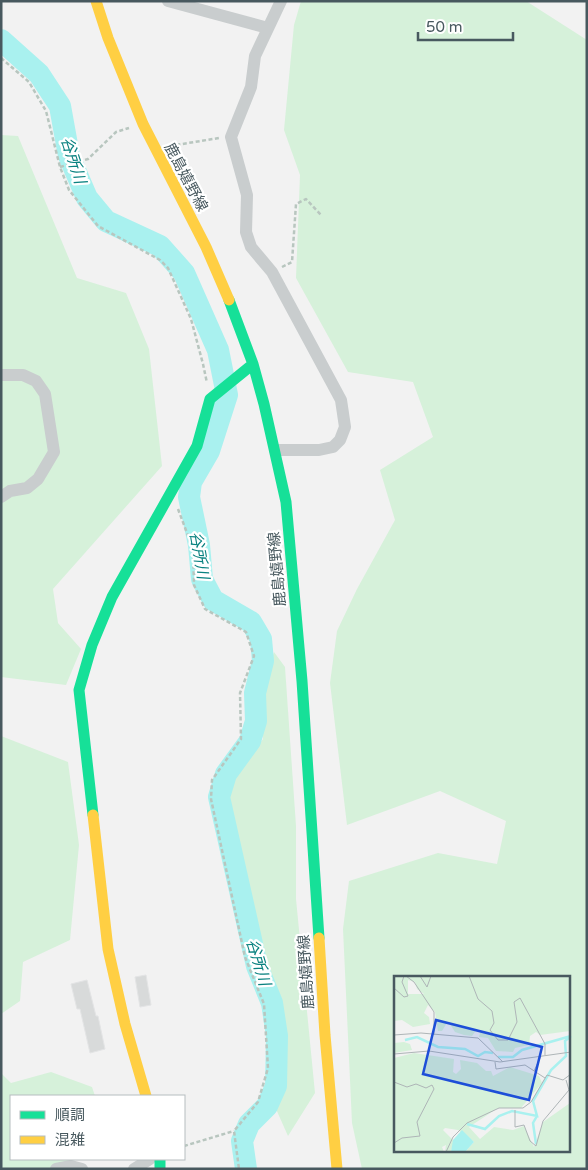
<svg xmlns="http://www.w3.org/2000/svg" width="588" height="1170" viewBox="0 0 588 1170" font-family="'Varela Round','Noto Sans JP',sans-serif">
<rect width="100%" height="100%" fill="#f2f2f2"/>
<!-- green -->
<path fill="#d6f1da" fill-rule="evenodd" d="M301 1H526L587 40V1169H362L352 1123 343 929 349 881 438 853 497 864 506 821 440 791 347 825 330 683 337 631 357 589 395 520 380 470 433 437 413 382 348 372 296 278 300 175 284 130 294 25ZM396 978H569V1151H396Z
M1 135 18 136 77 278 126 293 149 349 162 466 53 589 58 623 81 649 66 685 1 677Z
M274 652 285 667 296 826V899L315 1093 288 1136 276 1109 287 1082 281 997 258 946 228 801 234 777 263 739 261 692Z
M1 736 68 762 79 845 70 940 23 962 20 1001 1 1014Z
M51 1072 92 1087 95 1096H11V1159H75L57 1169H1V1073L11 1083Z"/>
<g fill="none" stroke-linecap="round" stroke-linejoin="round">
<!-- river -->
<path stroke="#a9f1ef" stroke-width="22" d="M1 40 39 74 60 106 69 156 87 198 106 221 160 246 184 273 218 350 227 395 209 451 191 482 189 497 199 545 202 579 213 600 251 622 261 639 263 661 255 693 256 721 250 741 226 774 219 797 257 966 272 1003 277 1036 276 1086 267 1106 249 1124 242 1141 246 1169"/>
</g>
<!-- building -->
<path fill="#d8dada" stroke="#e3e4e5" d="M146 975 151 1005 140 1007 135 977Z
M87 980 96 1016H98L105 1049 90 1053 80 1009H77L71 984Z"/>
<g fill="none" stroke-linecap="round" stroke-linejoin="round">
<!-- path -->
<path stroke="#b8c6bf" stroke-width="2.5" stroke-dasharray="4 2.5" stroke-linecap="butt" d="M1 58 29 82 46 111 60 167 69 190 98 226 160 260 168 268 191 319 203 364 207 383
M170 146 219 138
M60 167 88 159 116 132 129 128
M282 267 292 262 296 204 306 199 322 216
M178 509 193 549 194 585 205 609 246 632 254 656 240 693 241 739 212 780 211 799 245 957 264 1004 268 1068 258 1102 234 1131 239 1169
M184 1146 234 1131"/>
<!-- street -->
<path stroke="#c9cdce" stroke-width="12" d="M168 1 268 28
M1 375H23L36 381 45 394 54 452 38 479 27 488 10 491 1 497
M275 450H319L333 447 340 440 345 427 341 400 272 272 251 247 246 232 247 195 231 137 251 87 255 56 281 1
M56 1169 71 1166 82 1169
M134 1169 150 1159"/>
<!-- fast -->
<path stroke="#16e098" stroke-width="11" d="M229 300 253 364 264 404 286 502 302 681 319 938
M93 815 79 690 92 645 112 597 197 446 210 399 253 364
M160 1159V1169"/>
<!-- slow -->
<path stroke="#ffcf43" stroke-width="11" d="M96 1 108 38 143 124 206 247 229 300
M93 815 108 949 125 1024 146 1096
M319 938 325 1035 337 1169"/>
</g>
<g text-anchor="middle" stroke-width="4.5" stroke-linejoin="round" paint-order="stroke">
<!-- street labels -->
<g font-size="15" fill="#48595f" stroke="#fff">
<text transform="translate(186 177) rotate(62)" y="5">鹿島嬉野線</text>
<text transform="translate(277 569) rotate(-95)" y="5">鹿島嬉野線</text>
<text transform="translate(306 972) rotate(-94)" y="5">鹿島嬉野線</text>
</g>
<!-- water labels -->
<g font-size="16" font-style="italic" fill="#0a8280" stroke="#fff">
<text transform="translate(74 160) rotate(72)" y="6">谷所川</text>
<text transform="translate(200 555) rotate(80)" y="6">谷所川</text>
<text transform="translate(259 962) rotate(73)" y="6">谷所川</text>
</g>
</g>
<!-- overview -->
<g transform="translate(394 976)">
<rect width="176" height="176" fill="#f2f2f2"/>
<path d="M0 0H176V55L146 59 142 56 136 60 135 69 121 72 119 76 102 75 94 62 85 61 87 54 83 53 78 60 70 59 61 56 54 45 48 55H44L41 36 34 29 30 37 35 41 36 48 19 51 8 44 0 45ZM14 4 21 6 23 13 30 18H14ZM10 66 16 68 18 74 0 77V67ZM20 77 60 83 59 96 62 98 67 93 66 84 83 87 92 95H97L99 100 116 91 145 100 148 107 127 132H104L75 151 86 163 100 151 119 154 130 150 140 171 149 146 176 127V176H71L80 166 64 154 51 152 49 154 60 165 57 176H51L52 169 48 171 50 176H0V82Z" fill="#d6f1da" fill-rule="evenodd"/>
<path d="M68 154 80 166 71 176H57L59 164Z" fill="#a9f1ef"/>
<path fill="none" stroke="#a9f1ef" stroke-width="2.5" d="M11 64 23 61 44 71 71 73 84 80 91 76 99 77M104 81H119L128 74 177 60M73 148 91 153 105 140 118 135 143 140 139 125 157 94 172 80 171 65 177 60M142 168 139 147 143 140"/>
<path fill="none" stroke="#aeb5b7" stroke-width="1" d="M12 0 20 6 40 36V59M26 0 33 11 37 0M75 0 84 23 98 35 100 47 96 54 104 64H114L123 46 120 26 126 22 151 68V79M0 12 10 21 14 20 8 6 10 0M0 59 27 57 84 62 109 86M0 78 35 75 106 86 177 76M101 86 102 93 131 89 151 102M140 95 147 80M0 106 13 111 22 108 32 112 38 109 40 113 23 146 26 160 8 162 0 167M121 134V151L130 149 136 165 142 170 149 145 175 114 172 104M52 176 59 161 73 147 105 132H129L137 126 153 99 169 104 177 98"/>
<path fill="#1d4ed8" fill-opacity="0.15" stroke="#1d4ed8" stroke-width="2.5" d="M42 44 148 71 135 124 29 98Z"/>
<rect width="176" height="176" fill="none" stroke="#48595f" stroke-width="2.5"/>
</g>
<!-- border -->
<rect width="588" height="1170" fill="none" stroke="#48595f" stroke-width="5"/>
<!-- legend -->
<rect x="10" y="1095" width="175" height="65" fill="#ffffff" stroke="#b6bdbf"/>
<rect x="20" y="1111" width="25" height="8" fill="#16e098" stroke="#b6bdbf"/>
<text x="55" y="1120" font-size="15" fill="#48595f">順調</text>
<rect x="20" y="1136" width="25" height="8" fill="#ffcf43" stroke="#b6bdbf"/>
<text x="55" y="1145" font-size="15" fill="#48595f">混雑</text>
<!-- scale -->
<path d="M418 32v8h95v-8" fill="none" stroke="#48595f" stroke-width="2.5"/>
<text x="426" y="32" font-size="15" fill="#48595f" stroke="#ffffff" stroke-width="4" paint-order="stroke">50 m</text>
</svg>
